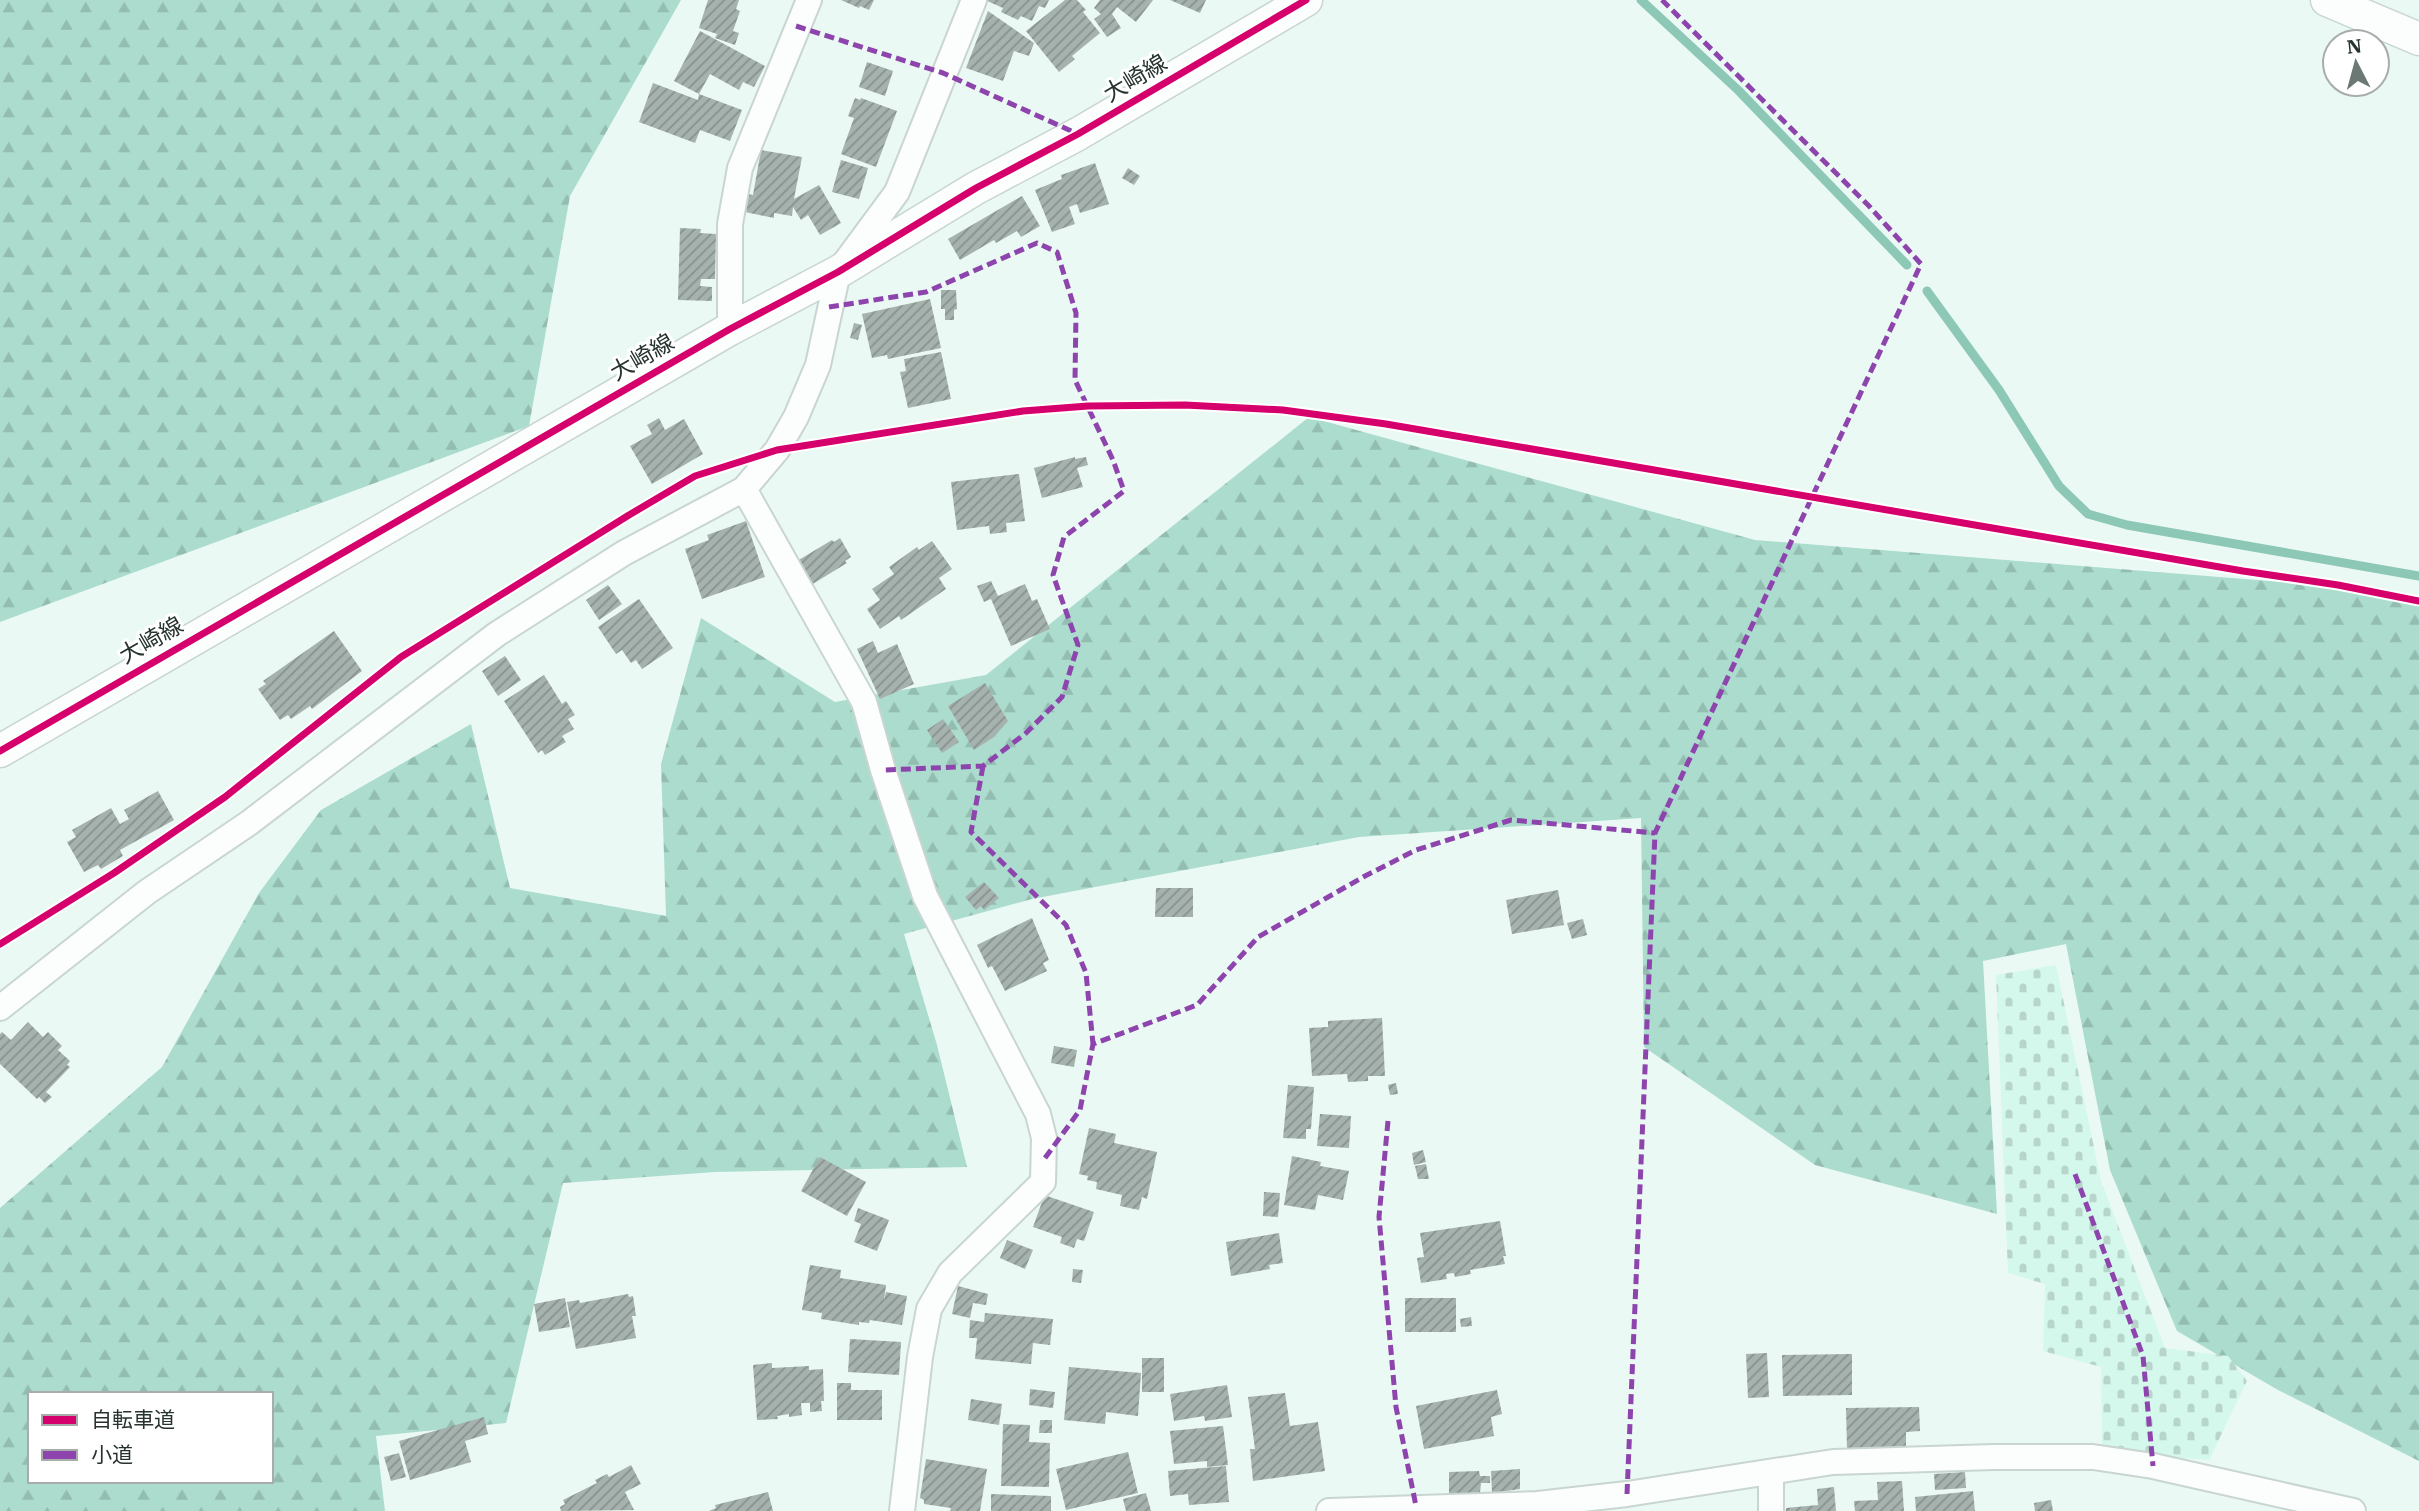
<svg xmlns="http://www.w3.org/2000/svg" width="2419" height="1511" viewBox="0 0 2419 1511" font-family="'IBM Plex Serif','Noto Sans JP',serif">
<defs>
<pattern id="forest-firs" width="22" height="20" patternUnits="userSpaceOnUse" patternTransform="scale(1.75)"><rect width="22" height="20" fill="#abdcce"/><path d="M5 1l3.5 6h-7zM16 11l3.5 6h-7z" fill="#93bdb1"/></pattern>
<pattern id="cemetery-stones" width="16" height="16" patternUnits="userSpaceOnUse" patternTransform="scale(1.75)"><rect width="16" height="16" fill="#d5f8ec"/><path d="M2 7V4a2 2 0 0 1 4 0v3zM10 15v-3a2 2 0 0 1 4 0v3z" fill="#b7d5cb"/></pattern>
<pattern id="building-hatch" width="6" height="6" patternUnits="userSpaceOnUse" patternTransform="scale(1.75)"><rect width="6" height="6" fill="#a6b2ae"/><path d="M-1 1l2-2M0 6l6-6M5 7l2-2" fill="none" stroke="#87918e"/></pattern>
</defs>
<rect width="100%" height="100%" fill="#ebf9f4"/>
<!-- forest -->
<path fill="url(#forest-firs)" fill-rule="evenodd" d="M0 0H681L570 196 529 426 0 622Z
M1309 417 1755 540 2346 587 2419 606V1461L2278 1390 2177 1331 2110 1170 2066 944 1983 961 1997 1214 1815 1165 1644 1047 1641 818 1359 837 1032 899 904 934 937 1045 967 1167 715 1172 563 1183 506 1423 376 1436 385 1511H0V1208L162 1067 259 893 321 810 471 724 510 888 666 916 661 764 701 618 835 702 986 675ZM30 1394H271V1481H30Z"/>
<!-- cemetery -->
<path fill="url(#cemetery-stones)" d="M2056 965 2101 1181 2165 1348 2228 1356 2247 1381 2209 1460 2102 1452 2101 1367 2043 1351 2045 1284 2008 1273 1996 975Z"/>
<g fill="none" stroke-linecap="round" stroke-linejoin="round">
<!-- stream -->
<path stroke="#8dc8b7" stroke-width="9" d="M1641 0 1738 90 1907 265
M1927 291 1999 390 2059 486 2088 514 2127 525 2419 576"/>
</g>
<!-- building -->
<path fill="url(#building-hatch)" d="M708 0H739L736 9 740 11 733 31 739 33 735 45 715 38 717 34 699 28Z
M841 0H874L869 10 860 6 859 8Z
M985 0H1049L1045 8 1039 6 1032 21 1021 16 1018 20 1001 12 1003 8Z
M1065 0H1077L1086 10 1083 12 1100 33 1072 56 1075 59 1059 72 1026 31Z
M1100 0H1153L1136 22 1117 7 1112 14 1121 28 1107 37 1094 19 1101 14 1094 8Z
M1170 0H1206L1200 13Z
M988 11 1034 43 1029 56 1014 51 1003 81 966 68Z
M700 31 765 66 754 87 743 82 739 90 710 74 699 94 674 81Z
M867 62 893 71 885 96 859 87Z
M653 83 698 100 699 94 742 110 730 141 700 130 695 143 639 122Z
M855 98 860 100 861 98 897 111 876 167 841 154 854 118 848 116Z
M761 150 802 157 794 199 819 185 841 223 820 235 808 215 801 220 793 207 792 216 774 213V218L745 212 748 194 753 195Z
M841 160 868 168 859 199 832 192Z
M1095 163 1109 204 1080 213 1077 204 1069 207 1075 224 1052 232 1035 190 1062 179 1061 175Z
M1128 168 1140 176 1134 185 1122 178Z
M1022 196 1040 226 1021 237 1017 231 996 243 994 240 960 260 948 239Z
M680 228 701 229 700 233 716 234 715 279H701L700 286 712 287V301L678 300Z
M941 290H956L957 309 954 310V320H945V309H941Z
M930 299 941 348 888 359 887 355 872 358 862 314Z
M854 323 862 325 858 340 850 338Z
M941 352 951 399 908 408 900 372 906 371 904 359Z
M659 418 665 430 684 419 703 454 652 484 630 446 652 434 647 425Z
M1075 457V459L1086 457 1088 465 1077 468 1083 487 1042 498 1034 468Z
M1019 474 1025 521 1006 523 1007 532 990 534 989 526 957 530 951 482Z
M746 521 765 577 702 599 685 549 709 540 707 535Z
M840 538 851 557 845 561 847 563 811 585 797 561 832 540 834 542Z
M932 541 952 569 939 578 946 589 901 620 899 616 880 629 867 609 880 600 872 589 894 574 889 567 917 547 919 550Z
M991 581 998 596 1025 584 1032 601 1037 599 1050 629 1011 646 991 599 984 602 977 586Z
M608 585 622 604 599 620 586 600Z
M639 599 673 648 642 669 636 660 631 663 622 650 616 654 598 627Z
M334 631 362 671 312 709 310 706 291 719 288 715 280 720 258 689 266 684 263 681Z
M873 641 878 653 897 644 914 684 880 699 857 649Z
M505 656 521 680 498 696 482 671Z
M544 675 562 704 566 701 575 715 568 719 574 729 562 736 566 742 545 755 542 750 538 753 504 701Z
M985 683 1008 721 994 737 974 750 948 706Z
M943 719 959 742 942 753 927 730Z
M158 791 174 820 120 850 123 856 101 869 98 865 84 872 67 842 76 837 72 830 111 808 120 824 129 819 124 810Z
M984 882 999 898 984 910 981 906 976 910 965 897Z
M1156 888H1193V917H1155Z
M1558 890 1564 925 1512 934 1506 900Z
M1032 918 1049 960 1043 963 1047 971 1005 991 992 966 988 968 977 945Z
M1583 919 1587 935 1572 939 1567 923Z
M1382 1018 1385 1076H1368V1081L1348 1082 1347 1074 1312 1076 1309 1028 1328 1027V1021Z
M28 1022 43 1037 48 1032 62 1046 58 1050 70 1061 67 1065 70 1067 46 1092 52 1097 45 1103 39 1097 37 1099 0 1064V1034L2 1032 11 1040Z
M1054 1046 1077 1050 1074 1067 1051 1063Z
M1396 1083 1398 1094 1390 1095 1388 1085Z
M1288 1085 1314 1087 1311 1129H1306V1139L1283 1138Z
M1320 1114 1351 1116 1349 1148 1317 1146Z
M1089 1128 1116 1134 1114 1143 1157 1152 1147 1199 1142 1197 1139 1210 1120 1206 1122 1195 1096 1189 1097 1182 1087 1180 1088 1176 1079 1174Z
M1423 1150 1426 1162 1414 1165 1412 1153Z
M1292 1156 1321 1162 1320 1166 1349 1171 1343 1200 1318 1195 1315 1210 1284 1205Z
M820 1157 866 1182 847 1216 801 1191Z
M1426 1164 1429 1179H1418L1415 1166Z
M1264 1192 1280 1193 1278 1217 1263 1216Z
M1047 1196 1094 1212 1084 1241 1077 1239 1074 1248 1060 1243 1062 1237 1033 1227 1042 1202Z
M858 1208 889 1220 877 1251 854 1242 861 1224 854 1221Z
M1500 1221 1506 1256H1503L1505 1264 1470 1270 1471 1274 1455 1277 1454 1273 1446 1274 1447 1279 1421 1283 1417 1258 1424 1257 1420 1233Z
M1279 1233 1283 1263 1269 1265 1270 1269 1231 1276 1226 1242Z
M1007 1240 1033 1250 1025 1269 1000 1258Z
M810 1265 841 1270 840 1278 886 1285 884 1301 886 1292 907 1296 902 1325 870 1320 869 1323 859 1322V1325L821 1319 822 1313 802 1310Z
M1073 1269 1083 1270 1081 1283 1072 1282Z
M958 1286 988 1294 986 1305 973 1303 970 1318 952 1314Z
M628 1294 629 1297 633 1296 636 1316H632L636 1338 576 1349 567 1302 579 1300 580 1303Z
M565 1298 570 1327 539 1332 534 1304Z
M1405 1298H1456V1332H1405Z
M985 1313 1053 1319 1050 1345 1033 1343 1031 1364 975 1359 977 1338H969L970 1320 984 1322Z
M1471 1317 1472 1326 1461 1327 1460 1319Z
M850 1339 901 1342 899 1375 848 1372Z
M1767 1353 1769 1397 1748 1398 1746 1354Z
M1852 1354V1395L1783 1396 1782 1355Z
M1142 1358H1164V1392H1142Z
M772 1363V1368L809 1366V1370L823 1369 824 1401H821L822 1411 810 1412V1403H801L802 1415 789 1417V1414L777 1416 778 1419 757 1420 753 1365Z
M1069 1367 1141 1373 1138 1416 1106 1412 1105 1424 1064 1420Z
M837 1383H851V1390H882V1420H837Z
M1227 1385 1232 1417 1205 1421 1204 1416 1174 1421 1170 1394Z
M1030 1389 1055 1392 1053 1408 1029 1405Z
M1497 1390 1502 1414 1491 1417 1494 1436 1424 1449 1416 1406Z
M1285 1393 1290 1426 1318 1422 1325 1471 1253 1481 1250 1449H1255L1248 1397Z
M971 1399 1002 1404 999 1425 968 1420Z
M1919 1407 1920 1431 1906 1432V1448L1847 1449 1846 1408Z
M484 1417 488 1434 465 1441 471 1462 410 1480 399 1441Z
M1040 1420H1052V1433H1039Z
M1003 1424 1030 1425 1029 1442 1050 1443 1049 1487 1001 1486Z
M1223 1426 1228 1465 1207 1467V1461L1174 1464 1170 1431Z
M1128 1452 1138 1493 1066 1510 1056 1469Z
M399 1453 406 1477 391 1481 384 1457Z
M926 1459 987 1469 980 1511H950L951 1508 924 1504V1500L920 1498Z
M631 1465 641 1484 625 1492 634 1510 561 1511 560 1507 565 1504 563 1500 597 1483 595 1480 607 1474 609 1477Z
M1226 1466 1229 1502 1189 1505 1188 1494 1170 1496 1168 1471Z
M1520 1469V1489L1492 1493 1491 1471Z
M1479 1471 1480 1476H1490V1483H1481L1480 1493 1449 1494V1472Z
M1965 1472 1966 1488 1935 1490 1934 1474Z
M1902 1481 1904 1511H1855L1854 1501 1878 1500 1877 1482Z
M1834 1487 1836 1511H1786V1508L1818 1505 1817 1489Z
M1973 1491 1975 1511H1916L1915 1497Z
M768 1492 773 1511H709L716 1508 715 1505Z
M1146 1493 1151 1511H1126L1123 1499Z
M991 1494 1051 1496V1511H991Z
M2051 1500 2053 1511H2035L2034 1503Z"/>
<g fill="none" stroke-linecap="round" stroke-linejoin="round">
<defs>
<path id="minor" d="M730 329V224L740 168 809 0
M744 489 864 702 883 770 925 896 1038 1114 1044 1138 1043 1182 950 1273 929 1309 920 1357 902 1511
M0 1008 147 892 249 823 497 634 624 553 744 489 777 450 796 417 818 365 838 272 897 192 974 0
M1329 1511 1538 1504 1627 1494 1833 1462 1994 1457H2093L2153 1466 2353 1511
M1771 1511V1473"/>
<path id="tertiary" d="M2327 0 2419 39
M0 751 730 329 838 272 976 188 1078 134 1306 0"/>
</defs>
<!-- minor casing -->
<use href="#minor" stroke="#c8d5d1" stroke-width="28"/>
<!-- tertiary casing -->
<use href="#tertiary" stroke="#c8d5d1" stroke-width="35"/>
<!-- minor -->
<use href="#minor" stroke="#fcfefd" stroke-width="24"/>
<!-- tertiary -->
<use href="#tertiary" stroke="#fcfefd" stroke-width="32"/>
<!-- quiet -->
<path stroke="#8e44ad" stroke-width="5" stroke-dasharray="10 5" stroke-linecap="butt" d="M796 26 943 73 1078 134
M829 307 926 292 1037 243 1057 252 1076 313 1075 380 1113 460 1124 491 1064 537 1053 575 1078 645 1062 697 1026 733 983 766 883 770
M983 766 971 832 1066 925 1086 973 1093 1044
M1388 1121 1379 1217 1396 1407 1416 1506
M1045 1158 1080 1110 1093 1044 1197 1005 1258 937 1365 876 1416 850 1511 820 1655 833
M2075 1174 2143 1356 2153 1466
M1627 1494 1655 833 1921 264 1869 206 1662 0"/>
<defs>
<path id="cycleway" d="M0 751 730 329 838 272 976 188 1078 134 1306 0
M0 944 114 873 225 797 401 657 629 515 695 476 777 450 1023 411 1088 406 1185 405 1283 410 1386 424 2243 571 2338 585 2419 601"/>
</defs>
<!-- cycleway casing -->
<use href="#cycleway" stroke="#fff" stroke-width="11"/>
<!-- cycleway -->
<use href="#cycleway" stroke="#d6006c" stroke-width="7"/>
</g>
<g text-anchor="middle" stroke-width="6" stroke-linejoin="round" paint-order="stroke">
<!-- street labels -->
<g font-size="23" fill="#26332e" stroke="#fff">
<text transform="translate(1135 78) rotate(-31)" y="8">大崎線</text>
<text transform="translate(642 357) rotate(-30)" y="8">大崎線</text>
<text transform="translate(151 640) rotate(-30)" y="8">大崎線</text>
</g>
</g>
<!-- legend -->
<rect x="28" y="1392" width="245" height="91" fill="#ffffff" stroke="#a8adab" stroke-width="2"/>
<rect x="42" y="1415" width="35" height="10" fill="#d6006c" stroke="#a8adab" stroke-width="2"/>
<text x="91" y="1427" font-size="21" fill="#26332e">自転車道</text>
<rect x="42" y="1450" width="35" height="10" fill="#8e44ad" stroke="#a8adab" stroke-width="2"/>
<text x="91" y="1462" font-size="21" fill="#26332e">小道</text>
<!-- north arrow -->
<g transform="translate(2356 63) rotate(354)"><circle r="33" fill="#ffffff" stroke="#a8adab" stroke-width="2"/>
<path d="M0-5L12 26L0 18L-12 26Z" fill="#6b7873"/>
<text y="-10" font-size="19" font-weight="bold" text-anchor="middle" fill="#26332e">N</text>
</g>
</svg>
